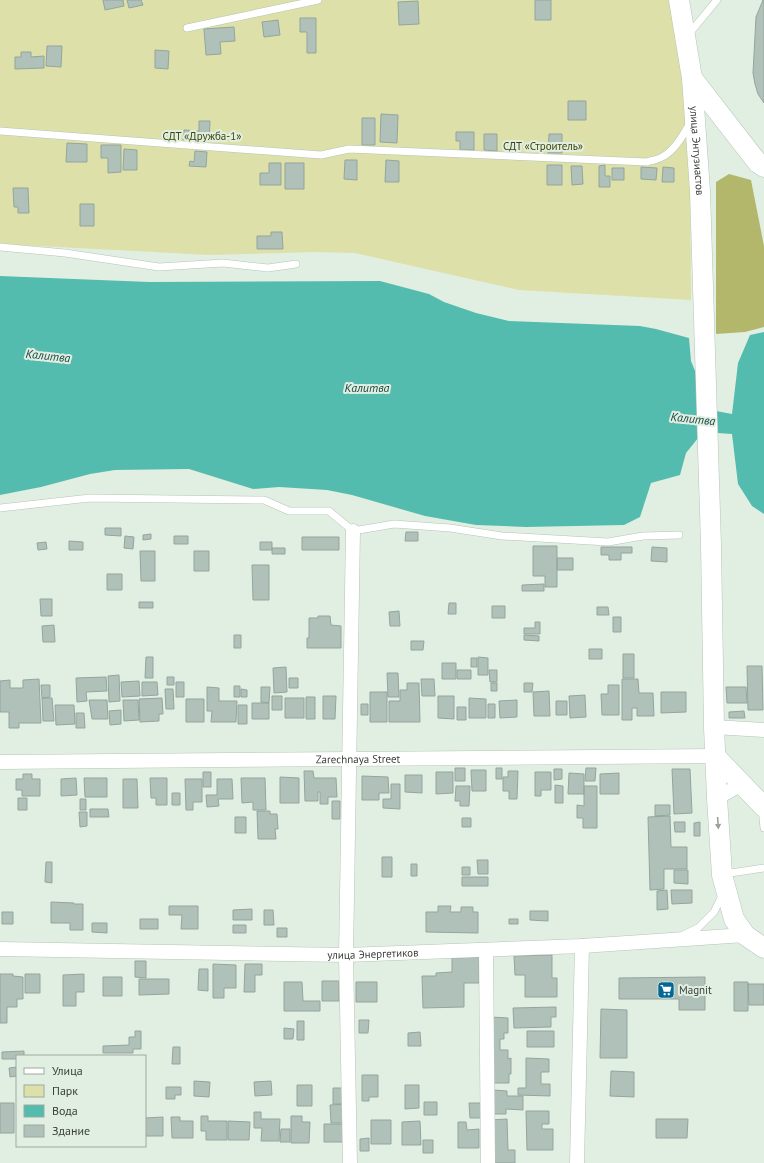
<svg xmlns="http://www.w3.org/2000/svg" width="764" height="1163" viewBox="0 0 764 1163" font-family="'PT Sans',sans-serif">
<rect width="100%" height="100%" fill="#e1efe2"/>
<!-- green -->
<path fill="#dde0a9" d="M0 0H669L682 75 690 161 691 300 519 290 355 253 315 252 210 255 0 244Z"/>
<!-- forest -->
<path fill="#b3b76b" d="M729 174 751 180 764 246V327L745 332 716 334V182Z"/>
<!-- water -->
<path fill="#54bcaf" d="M0 276 149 282 380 281 429 294 444 302 476 313 509 321 640 326 656 329 689 338 691 361 711 410 732 414 738 363 750 335 764 332V514L752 506 738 484 732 434 703 432 686 453 680 475 651 483 640 517 624 525 526 527 476 525 425 516 352 495 327 490 279 487 253 489 189 469 115 470 90 474 41 487 0 495Z"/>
<!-- building -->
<path fill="#afc1b9" stroke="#93a59d" d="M103 0H123L124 6 105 10Z
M127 0H141L143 5 129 8Z
M535 0H551V20H535Z
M763 0H764V103L758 94 755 84 753 73 756 17Z
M418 1 419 24 399 25 398 2Z
M300 18H316V53H307V32H300Z
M278 20 280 35 264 37 262 22Z
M234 27 235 41 220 42 221 54 206 55 204 29Z
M47 46H62L61 67 46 66Z
M155 50 169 51 168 69 155 68Z
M21 52H31V57L44 56V68L15 69V57H21Z
M568 101H586V120H568Z
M381 114 398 115 397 143 380 142Z
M362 118H375V145H362Z
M199 121H210L209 141 183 140 184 130 199 131Z
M456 132H474V150H460V141H456Z
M484 134H497V151L484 150Z
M549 134H562V153H548Z
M67 143 87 144V162H66Z
M101 145H121V172L108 173V158H101Z
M124 149 137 150V170H123Z
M195 151 207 152 206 167 189 166 190 161 194 162Z
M345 160H357V180L344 179Z
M386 160 399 161V182H385Z
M269 163H281V185H260V173H269Z
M285 163H304V189H285Z
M547 165H562V185H547Z
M605 165V176H610V187H599V166Z
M571 166H582L583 184 572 185Z
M641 167 657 168 656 180 641 179Z
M663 167 674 168V182H662Z
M612 168H624V180H612Z
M13 188H28L29 213H18V207H14Z
M80 204H94V226H80Z
M271 232H282L283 249H257V236H271Z
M105 528H121V536L105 535Z
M406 532H418V541H405Z
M151 534V539L143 540V535Z
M125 536 134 537 133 549 124 548Z
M174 536H188V544H174Z
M302 537H339V550H302Z
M69 541 83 542V550H69Z
M46 542 47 549 38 550 37 543Z
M260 542H272V550H260Z
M533 546H557V587H545V576H533Z
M601 547H632V553H621V560H609V555H601Z
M652 547 667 548V562L651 561Z
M272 548H285V554H272Z
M140 551H155V581H141Z
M194 551H209V571H194Z
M557 558H573V570H557Z
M252 565H269V600H253Z
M107 574H122V590H107Z
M544 584V591H522V585Z
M40 599H52V616H41Z
M139 602H153V608H139Z
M449 603H456V614H448Z
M492 606H505V618H492Z
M597 607H608L609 615H597Z
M399 611 400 626H390L389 612Z
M318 616H330L331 625 341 626V648H307V638H309V618H318Z
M613 617H621V632H613Z
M535 622H540V634H524V628H535Z
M54 625 55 642H43L42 626Z
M234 635H241V648H234Z
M524 635 539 636V641L524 640Z
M411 641H424L423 650H411Z
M589 649H602V659H589Z
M623 654H634V678H623Z
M146 657H153V678H145Z
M478 657 488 658V675H478Z
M471 658H477V667H471Z
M442 663H456V679H442Z
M747 666H762L763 710H748Z
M286 667 287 692 274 693 273 668Z
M457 670H471V679H457Z
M489 670H497V682H490Z
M387 673H398L399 697H388Z
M119 675 120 701 109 702 108 676Z
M106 677 107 691 86 692 87 701 77 702 76 678Z
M167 677H174V685H167Z
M289 678H298V688H289Z
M39 679 41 723H19V728H9V712H0V681L10 680V688H23V680Z
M421 679H434L435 696H422Z
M622 679H638L639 693H653L654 716H637V708H632V720H622Z
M139 681 140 696 122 697 121 682Z
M142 682H157L158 695 142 696Z
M176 682H184V697H176Z
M407 683H419L420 722H389V701H400V690H407Z
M491 683H497V691H491Z
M524 683H533L532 692H524Z
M41 685H50V697L42 698Z
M608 685H619V715H602L601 694H608Z
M234 686H240V697H234Z
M207 687 219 688V701H237L236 722H211L212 711H207Z
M261 687H270L269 703 261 702Z
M726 687H746L747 703H727Z
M165 689H173L174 709H166Z
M241 689 247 690V697H241Z
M549 691 550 716H534L533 692Z
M370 692H387V722H370Z
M661 692H686V712L661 713Z
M585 695 586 717 570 718 569 696Z
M272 696H282V710H272Z
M323 696H336L335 719H323Z
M438 696H454V719L438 718Z
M306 697H315V719H306Z
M42 698H52L54 721H43Z
M162 698 163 714H159V721L140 722 139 699Z
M285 698H304V718H285Z
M469 698 486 699V718H469Z
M186 699H204V722H186Z
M89 700H107L108 719H92Z
M123 700H138L139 720 124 721Z
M517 700V717L500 718 499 701Z
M556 701H567V715H556Z
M252 703H269V719H252Z
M361 704H368V715H361Z
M488 704H495V718H488Z
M55 705H74L75 724 56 725Z
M238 705H247V724H238Z
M457 707H466V720H457Z
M121 710V724L110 725 109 711Z
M744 711 745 718H729V712Z
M76 713H84L85 728H76Z
M455 768H465V781H455Z
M496 768H502V779H496Z
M586 768H596L595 781H585Z
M554 769H562V779L554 780Z
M672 769H690L692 813 674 814Z
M471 770H486V791H472Z
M304 771H313L314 778H336L337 797H328V804H320V792H318V801H305Z
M508 771H518L517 799H509V791H503V777H508Z
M203 772H211V787H203Z
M436 772H453V793L436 794Z
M535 772H551V790H541V796H535Z
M569 773 584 774V794H568Z
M619 773V794H600V774Z
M23 774H32V779H40V796H22V790H16V779H23Z
M405 775H422V793L405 792Z
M362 776 388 777 389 793H379V800H362Z
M280 777 299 778V803H280Z
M76 778 77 795 61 796V779Z
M84 778H107V797H85Z
M150 778H167V805H156V798H151Z
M241 778H265L266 810H253V802L242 803Z
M123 779H137L138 808H123Z
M185 779H202V802H193V810H186Z
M217 779H232L233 799H218L219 806 207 807 206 795H217Z
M391 784H400V809L383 808V799H391Z
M555 785 563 786V803H555Z
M456 786H470L469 806H460V801H455Z
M584 786H597V828H583V818H577V805L584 806Z
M172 793H180V805H172Z
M18 798H27V810H18Z
M80 799H86V810H80Z
M332 801H340V819H332Z
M655 805H670V815L655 816Z
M90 809H108L109 817H90Z
M257 811H270V814H277L278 829H275L276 839H258Z
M79 812H87V826L80 827Z
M670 816 671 847H687V869H664V889L650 890 648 817Z
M235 817H246V833H235Z
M462 818H471V827H462Z
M674 822H685V832H675Z
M700 822V836H694V823Z
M382 857H392V877H382Z
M477 860H488V874H478Z
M46 862H52V883L45 882Z
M411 864H417V876H411Z
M462 867H470V875H462Z
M674 870H688V884L674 883Z
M462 877H488V886H462Z
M667 890 668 909 657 910V891Z
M671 890H692V903L672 904Z
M51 902 74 903V904H83V930H70V923H51Z
M169 906H198V929H181L182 915H169Z
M438 906H451L450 912H461V907H473V912H478V933L426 932V912H438Z
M252 909V920H233V910Z
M264 910H273L274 925H264Z
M530 911H548V921L530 920Z
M2 912H13V924H2Z
M140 919H158V929H140Z
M509 919H518V924H509Z
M92 923H107V933L92 932Z
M233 925H246V933H233Z
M277 928H287V937H277Z
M552 955V978H557V997H525V975H515L514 956Z
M479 957V983H464V1007L423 1008 422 976H436V973L452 972V958Z
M135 961H146V978L135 977Z
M213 964 236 965V988H224V998H213Z
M245 964H262V975H255V992H244Z
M199 969H208V991L198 990Z
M0 974H13V976L23 977V999H17V1007H7V1023H0Z
M25 974H40V993H25Z
M84 974V992H76V1006H63V975Z
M103 977H122V996H103Z
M705 977V1010H679V999H619V978Z
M139 979H169V994L139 995Z
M322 981H339V1001H322Z
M284 982H302L303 1001H320V1011H284Z
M356 982H377V1002H356Z
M734 982H748V1011H734Z
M748 984H764V1005H749Z
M556 1007V1017H551V1027L514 1028 513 1008Z
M601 1009 627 1010V1058H600Z
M491 1017 508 1018V1033H504V1039H500V1050H508V1059L511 1058V1074H509V1083H491Z
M359 1020H369L368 1033H359Z
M297 1021H304V1040H297Z
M284 1028 294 1029 293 1039H284Z
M135 1031H141V1049H133V1053H103V1046L129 1045V1037H135Z
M527 1031H554V1047H527Z
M420 1032 421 1046H408V1033Z
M173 1047H180V1064H172Z
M24 1051V1056H17V1059H2V1052Z
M526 1058 549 1059V1072H541V1084H550V1096L518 1095V1088H526Z
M17 1067V1076L10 1077 9 1068Z
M611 1071 634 1072V1097L610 1096Z
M362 1075H378V1097H369V1101H362Z
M194 1081 210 1082 209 1097 194 1096Z
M271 1081 272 1095 255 1096 254 1082Z
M297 1085H312V1106H297Z
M405 1085H419V1108L405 1109Z
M166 1087H181V1095H175V1099H166Z
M333 1088H345V1104H333Z
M493 1090 507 1091V1096H523V1110L506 1109V1114H493Z
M424 1102H437V1115H424Z
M0 1103H14V1133H0Z
M469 1103H483V1118H470Z
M345 1104 346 1123H331L330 1105Z
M526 1111H549V1124H542V1129H553V1150H527Z
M254 1112H261V1119H280L279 1141H261L262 1128H254Z
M201 1116H208V1121H227V1140H206V1131H201Z
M291 1116H302V1122H310L309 1143H291Z
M163 1117V1136H145V1118Z
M171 1117H180V1121H193V1138H172Z
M507 1119 508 1150H515V1163H492L491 1120Z
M656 1119H688L687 1138H656Z
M371 1120H391V1144H371Z
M228 1121 250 1122 249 1140H228Z
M420 1121 421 1145H402V1122Z
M458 1122H466L467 1130 479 1129V1148H458Z
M324 1124H345V1142H324Z
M281 1129H290V1142H280Z
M369 1138V1151H360V1139Z
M423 1140H433V1153H423Z"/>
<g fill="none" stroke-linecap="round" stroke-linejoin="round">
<defs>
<path id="lane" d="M187 28 318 0
M688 35 717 0
M0 131 321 155 349 149 647 162C652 160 658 160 662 157 674 152 684 134 690 123
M0 247 65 253 159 267 223 263 268 268 296 264
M0 508 90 498 264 500 289 511H329L353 531 394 524 450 528 502 536 608 542 643 536 679 535
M762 808 764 828
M724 874 764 868
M683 935 698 928 714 912 723 894"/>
<g id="street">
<path d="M714 727 764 730"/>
<path id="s1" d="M0 762 715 756"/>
<path d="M717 798 742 784"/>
<path id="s2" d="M0 949 346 955 582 946 745 935"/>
<path d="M486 950 488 1163"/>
<path d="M350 1163 346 955 353 531"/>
<path d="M577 1163 582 946"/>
</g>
<g id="secondary">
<path id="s3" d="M679 0 692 78 700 191 711 545 714 727 717 798 722 875 734 919 745 935 764 948"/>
<path d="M692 78 758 163 764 167"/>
<path d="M715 756 764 807"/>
</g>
</defs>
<!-- lane casing -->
<use href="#lane" stroke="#b6c4b7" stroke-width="8"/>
<!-- street casing -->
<use href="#street" stroke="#b6c4b7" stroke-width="15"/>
<!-- secondary casing -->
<use href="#secondary" stroke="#b6c4b7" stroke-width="21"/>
<!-- lane -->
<use href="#lane" stroke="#fff" stroke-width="7"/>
<!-- street -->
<use href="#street" stroke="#fff" stroke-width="14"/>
<!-- secondary -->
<use href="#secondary" stroke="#fff" stroke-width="20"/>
</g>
<!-- one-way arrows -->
<defs><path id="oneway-solid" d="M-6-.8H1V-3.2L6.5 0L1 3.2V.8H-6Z"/></defs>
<use fill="#9c9f9c" href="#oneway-solid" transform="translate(718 823) rotate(86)"/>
<!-- icons -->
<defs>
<symbol id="supermarket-square" viewBox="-11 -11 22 22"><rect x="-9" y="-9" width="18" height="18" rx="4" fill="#066796" stroke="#e1efe2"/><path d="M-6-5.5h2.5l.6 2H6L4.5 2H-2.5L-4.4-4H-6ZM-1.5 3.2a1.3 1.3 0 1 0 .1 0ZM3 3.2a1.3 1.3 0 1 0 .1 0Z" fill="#fff"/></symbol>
</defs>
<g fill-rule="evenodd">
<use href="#supermarket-square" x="656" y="980" width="20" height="20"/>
</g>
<g text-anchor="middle" stroke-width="4" stroke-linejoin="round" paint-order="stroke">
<!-- park labels -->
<g font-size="11" fill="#424407" stroke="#e1efe2">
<text x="202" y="140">СДТ «Дружба-1»</text>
<text x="543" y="150">СДТ «Строитель»</text>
</g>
<!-- street labels -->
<g font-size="11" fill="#393f39" stroke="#e1efe2">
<text dy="4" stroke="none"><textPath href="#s3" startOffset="152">улица Энтузиастов</textPath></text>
<text dy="4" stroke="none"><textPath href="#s1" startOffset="358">Zarechnaya Street</textPath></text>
<text dy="4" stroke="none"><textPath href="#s2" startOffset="373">улица Энергетиков</textPath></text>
</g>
<!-- poi labels -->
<g font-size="11" fill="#393f39" stroke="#e1efe2" text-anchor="start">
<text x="679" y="994">Magnit</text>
</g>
<!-- water labels -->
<g font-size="12" font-style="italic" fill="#184741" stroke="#e1efe2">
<text transform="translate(48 356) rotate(6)" y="4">Калитва</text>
<text x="367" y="392">Калитва</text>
<text transform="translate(693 419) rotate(6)" y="4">Калитва</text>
</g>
</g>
<!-- legend -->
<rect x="16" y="1055" width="130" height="92" fill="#e1efe2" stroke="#9ea99e"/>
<rect x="24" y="1068" width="20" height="6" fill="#ffffff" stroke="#9ea99e"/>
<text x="52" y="1075" font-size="12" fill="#393f39">Улица</text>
<rect x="24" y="1085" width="20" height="12" fill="#dde0a9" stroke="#9ea99e"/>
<text x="52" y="1095" font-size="12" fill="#393f39">Парк</text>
<rect x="24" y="1105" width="20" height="12" fill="#54bcaf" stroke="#9ea99e"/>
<text x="52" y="1115" font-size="12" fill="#393f39">Вода</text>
<rect x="24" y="1125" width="20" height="12" fill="#afc1b9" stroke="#9ea99e"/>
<text x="52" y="1135" font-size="12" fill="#393f39">Здание</text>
</svg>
